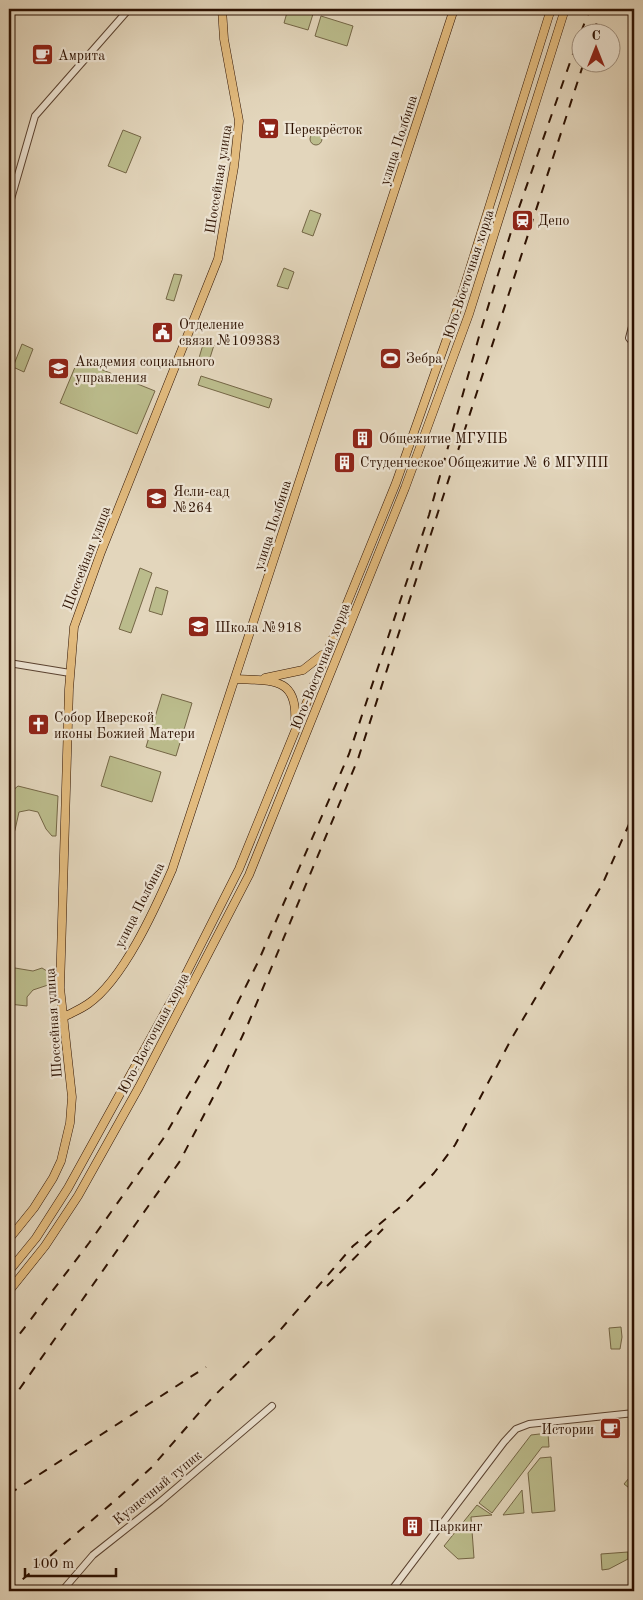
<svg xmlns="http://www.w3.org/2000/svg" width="643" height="1600" viewBox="0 0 643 1600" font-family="'Old Standard TT',serif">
<rect width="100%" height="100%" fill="#e3d6bc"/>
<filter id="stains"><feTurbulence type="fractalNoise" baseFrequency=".004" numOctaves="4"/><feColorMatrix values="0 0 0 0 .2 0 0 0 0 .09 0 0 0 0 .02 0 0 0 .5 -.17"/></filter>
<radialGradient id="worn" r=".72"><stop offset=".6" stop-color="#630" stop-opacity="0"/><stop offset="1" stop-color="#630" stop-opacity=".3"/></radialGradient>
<!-- green -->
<path fill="#bbbc8c" stroke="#746646" d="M288 9 313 14 308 30 284 23Z
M321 16 353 26 347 46 315 36Z
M123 130 141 137 126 173 108 166Z
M310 139a6 6 0 1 1 12 0a6 6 0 1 1-12 0Z
M310 210 321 214 313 236 302 232Z
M284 268 294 272 288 289 277 286Z
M174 274 182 275 174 301 166 299Z
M204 341 214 345 209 361 199 358Z
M22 344 33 349 24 372 13 367Z
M78 360 155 391 137 434 60 403Z
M201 376 272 399 269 408 198 385Z
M140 568 152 573 131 633 119 629Z
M156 587 168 591 162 615 149 611Z
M162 694 192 703 176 756 146 747Z
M110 756 161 772 152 802 101 786Z
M18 786 58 796 56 836H52L46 829 38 812 29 810 19 812 15 830 9 845V797L11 792Z
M9 967 33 971 42 968 50 973 48 985 33 990 27 997V1006L9 1004Z
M621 1327 622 1337 620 1349H611L609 1328Z
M548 1433 549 1447H542L492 1513 479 1503 531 1435Z
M551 1457 555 1511 532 1513 528 1473 540 1458Z
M634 1472V1490L633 1491 624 1484Z
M522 1490 524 1513 503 1515Z
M477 1505 492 1515 471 1517 474 1558 458 1559 444 1546Z
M628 1552V1559L609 1569 602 1570 601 1554Z"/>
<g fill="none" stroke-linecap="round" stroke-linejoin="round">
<defs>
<path id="minor" d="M9 206 35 116 129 9
M634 319 629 338 634 344
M9 663 70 673
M62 1591 93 1555 160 1502 272 1406
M391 1591 504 1442 516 1429 529 1424 634 1413"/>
<path id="major" d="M265 678 303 670 322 655
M236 679C271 681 298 676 295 722
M64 1017C71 1013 81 1009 88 1004 123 980 155 909 172 870L454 9
M9 1239 34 1208 53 1178 61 1161 70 1123 72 1097 60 988 69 689 74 627 101 552 218 259 234 167 239 121 224 39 222 9
M9 1271 36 1238 68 1188 185 976 239 869 396 483 457 310 551 9
M9 1291 45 1246 78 1196 139 1087 249 875 405 488 469 314 565 9"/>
</defs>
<!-- minor casing -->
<use href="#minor" stroke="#5a4230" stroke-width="8"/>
<!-- major casing -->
<use href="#major" stroke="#2d1101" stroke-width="9"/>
<!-- minor -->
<use href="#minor" stroke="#ede4d3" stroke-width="6"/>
<!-- major -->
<use href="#major" stroke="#e2bb7e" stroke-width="8"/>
<!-- rail -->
<path stroke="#2d1101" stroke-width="2" stroke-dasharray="9 9" stroke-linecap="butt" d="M581 32 590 9
M594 32 601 9
M633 1060 634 1057
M327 1286 383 1229
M9 1348 89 1243 163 1139 213 1052 258 962 349 754 429 515 480 333 515 219 580 34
M9 1404 180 1161 221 1082 248 1024 358 759 584 62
M9 1494 206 1367
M9 1591 118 1498 152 1467 212 1398 275 1336 353 1246 406 1202 434 1173 455 1145 513 1036 602 885 634 813"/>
</g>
<!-- icons -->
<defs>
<symbol id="cafe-square" viewBox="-11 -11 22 22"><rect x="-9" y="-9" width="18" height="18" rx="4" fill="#8f2418" stroke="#ede4d3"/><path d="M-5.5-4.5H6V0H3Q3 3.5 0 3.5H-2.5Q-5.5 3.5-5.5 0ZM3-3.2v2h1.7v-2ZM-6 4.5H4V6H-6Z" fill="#fff"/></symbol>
<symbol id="supermarket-square" viewBox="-11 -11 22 22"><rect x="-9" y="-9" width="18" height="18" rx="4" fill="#8f2418" stroke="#ede4d3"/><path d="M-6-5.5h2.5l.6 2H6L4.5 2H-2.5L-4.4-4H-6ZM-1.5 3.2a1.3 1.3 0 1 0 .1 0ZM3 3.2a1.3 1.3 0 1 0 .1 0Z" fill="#fff"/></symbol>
<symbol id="station-square" viewBox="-11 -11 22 22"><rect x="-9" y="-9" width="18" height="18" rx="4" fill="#8f2418" stroke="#ede4d3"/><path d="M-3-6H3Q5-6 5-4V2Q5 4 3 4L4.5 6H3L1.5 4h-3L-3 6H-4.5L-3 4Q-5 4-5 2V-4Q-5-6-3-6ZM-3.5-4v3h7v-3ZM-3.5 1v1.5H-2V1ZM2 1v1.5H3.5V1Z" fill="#fff"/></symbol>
<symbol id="civic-square" viewBox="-11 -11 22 22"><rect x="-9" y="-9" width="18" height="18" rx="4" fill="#8f2418" stroke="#ede4d3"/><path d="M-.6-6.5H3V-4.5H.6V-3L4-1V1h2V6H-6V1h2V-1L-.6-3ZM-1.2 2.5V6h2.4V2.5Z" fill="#fff"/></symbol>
<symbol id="stadium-square" viewBox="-11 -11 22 22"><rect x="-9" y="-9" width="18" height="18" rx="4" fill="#8f2418" stroke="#ede4d3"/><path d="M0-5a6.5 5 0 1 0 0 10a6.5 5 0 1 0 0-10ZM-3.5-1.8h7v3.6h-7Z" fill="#fff"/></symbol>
<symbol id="university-square" viewBox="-11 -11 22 22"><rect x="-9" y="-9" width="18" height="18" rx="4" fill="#8f2418" stroke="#ede4d3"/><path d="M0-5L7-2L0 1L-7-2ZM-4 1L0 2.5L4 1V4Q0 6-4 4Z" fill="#fff"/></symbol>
<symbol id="building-square" viewBox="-11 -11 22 22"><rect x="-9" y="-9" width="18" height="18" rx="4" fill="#8f2418" stroke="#ede4d3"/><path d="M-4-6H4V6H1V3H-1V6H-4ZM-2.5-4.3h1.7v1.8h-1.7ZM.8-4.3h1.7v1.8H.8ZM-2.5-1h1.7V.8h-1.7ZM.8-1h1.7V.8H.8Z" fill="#fff"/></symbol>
<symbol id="school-square" viewBox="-11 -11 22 22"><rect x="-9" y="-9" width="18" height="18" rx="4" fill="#8f2418" stroke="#ede4d3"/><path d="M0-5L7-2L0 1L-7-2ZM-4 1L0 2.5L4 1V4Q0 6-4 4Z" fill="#fff"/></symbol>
<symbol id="church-square" viewBox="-11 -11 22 22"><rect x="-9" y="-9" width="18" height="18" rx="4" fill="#8f2418" stroke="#ede4d3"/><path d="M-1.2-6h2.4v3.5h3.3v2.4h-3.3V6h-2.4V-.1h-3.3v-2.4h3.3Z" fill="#fff"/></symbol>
</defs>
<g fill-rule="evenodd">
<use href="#cafe-square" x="30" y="42" width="25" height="25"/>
<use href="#supermarket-square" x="256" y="116" width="25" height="25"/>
<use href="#station-square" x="510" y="208" width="25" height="25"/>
<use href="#civic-square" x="150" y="320" width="25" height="25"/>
<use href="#stadium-square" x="378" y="346" width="25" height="25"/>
<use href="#university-square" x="46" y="356" width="25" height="25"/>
<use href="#building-square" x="350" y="426" width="25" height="25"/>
<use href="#building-square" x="332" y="450" width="25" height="25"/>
<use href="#school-square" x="144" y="486" width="25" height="25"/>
<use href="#school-square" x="186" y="614" width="25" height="25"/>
<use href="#church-square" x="26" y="712" width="25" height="25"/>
<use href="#cafe-square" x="598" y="1416" width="25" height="25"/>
<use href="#building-square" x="400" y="1514" width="25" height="25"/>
</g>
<g text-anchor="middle" stroke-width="4.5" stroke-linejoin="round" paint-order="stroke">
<!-- poi labels -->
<g font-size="14" fill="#2d1101" stroke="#ede4d3" text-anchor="start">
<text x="58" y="60">Амрита</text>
<text x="284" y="134">Перекрёсток</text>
<text x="538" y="225">Депо</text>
<text x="179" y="329">Отделение<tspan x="179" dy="16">связи №109383</tspan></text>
<text x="406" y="363">Зебра</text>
<text x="75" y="366">Академия социального<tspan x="75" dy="16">управления</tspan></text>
<text x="379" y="443">Общежитие МГУПБ</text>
<text x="360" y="467">Студенческое Общежитие № 6 МГУПП</text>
<text x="173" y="496">Ясли-сад<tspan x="173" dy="16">№264</tspan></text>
<text x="215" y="632">Школа №918</text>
<text x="54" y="722">Собор Иверской<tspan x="54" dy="16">иконы Божией Матери</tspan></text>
<text x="594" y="1434" text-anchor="end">Истории</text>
<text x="429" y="1531">Паркинг</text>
</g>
<!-- street labels -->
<g font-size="14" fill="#2d1101" stroke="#ede4d3">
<text transform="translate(398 140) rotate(-72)" y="5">улица Полбина</text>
<text transform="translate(218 179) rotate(-81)" y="5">Шоссейная улица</text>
<text transform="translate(468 274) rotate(-72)" y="5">Юго-Восточная хорда</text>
<text transform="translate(272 525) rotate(-72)" y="5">улица Полбина</text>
<text transform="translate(86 558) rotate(-69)" y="5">Шоссейная улица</text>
<text transform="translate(320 666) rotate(-68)" y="5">Юго-Восточная хорда</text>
<text transform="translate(139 905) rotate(-63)" y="5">улица Полбина</text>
<text transform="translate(53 1023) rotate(-94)" y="5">Шоссейная улица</text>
<text transform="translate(153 1033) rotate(-62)" y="5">Юго-Восточная хорда</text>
<text transform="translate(157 1487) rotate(-39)" y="5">Кузнечный тупик</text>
</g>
</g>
<!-- margin -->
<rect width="643" height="1600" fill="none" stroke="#e3d6bc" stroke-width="30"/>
<rect x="10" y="10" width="623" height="1580" fill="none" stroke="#2d1101" stroke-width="2.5"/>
<rect x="15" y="15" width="613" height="1570" fill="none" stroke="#2d1101"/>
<!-- north arrow -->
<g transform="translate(596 48)"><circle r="24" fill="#ede4d3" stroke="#a0907f"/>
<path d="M0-4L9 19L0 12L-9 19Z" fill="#8f2418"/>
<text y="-8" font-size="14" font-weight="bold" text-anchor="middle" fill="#2d1101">С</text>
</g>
<!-- scale -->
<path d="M25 1568v8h91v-8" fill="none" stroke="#2d1101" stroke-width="2.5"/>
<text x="32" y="1568" font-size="15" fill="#2d1101" stroke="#ede4d3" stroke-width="4" paint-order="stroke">100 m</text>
<rect width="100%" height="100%" filter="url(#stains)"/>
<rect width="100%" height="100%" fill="url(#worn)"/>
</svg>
